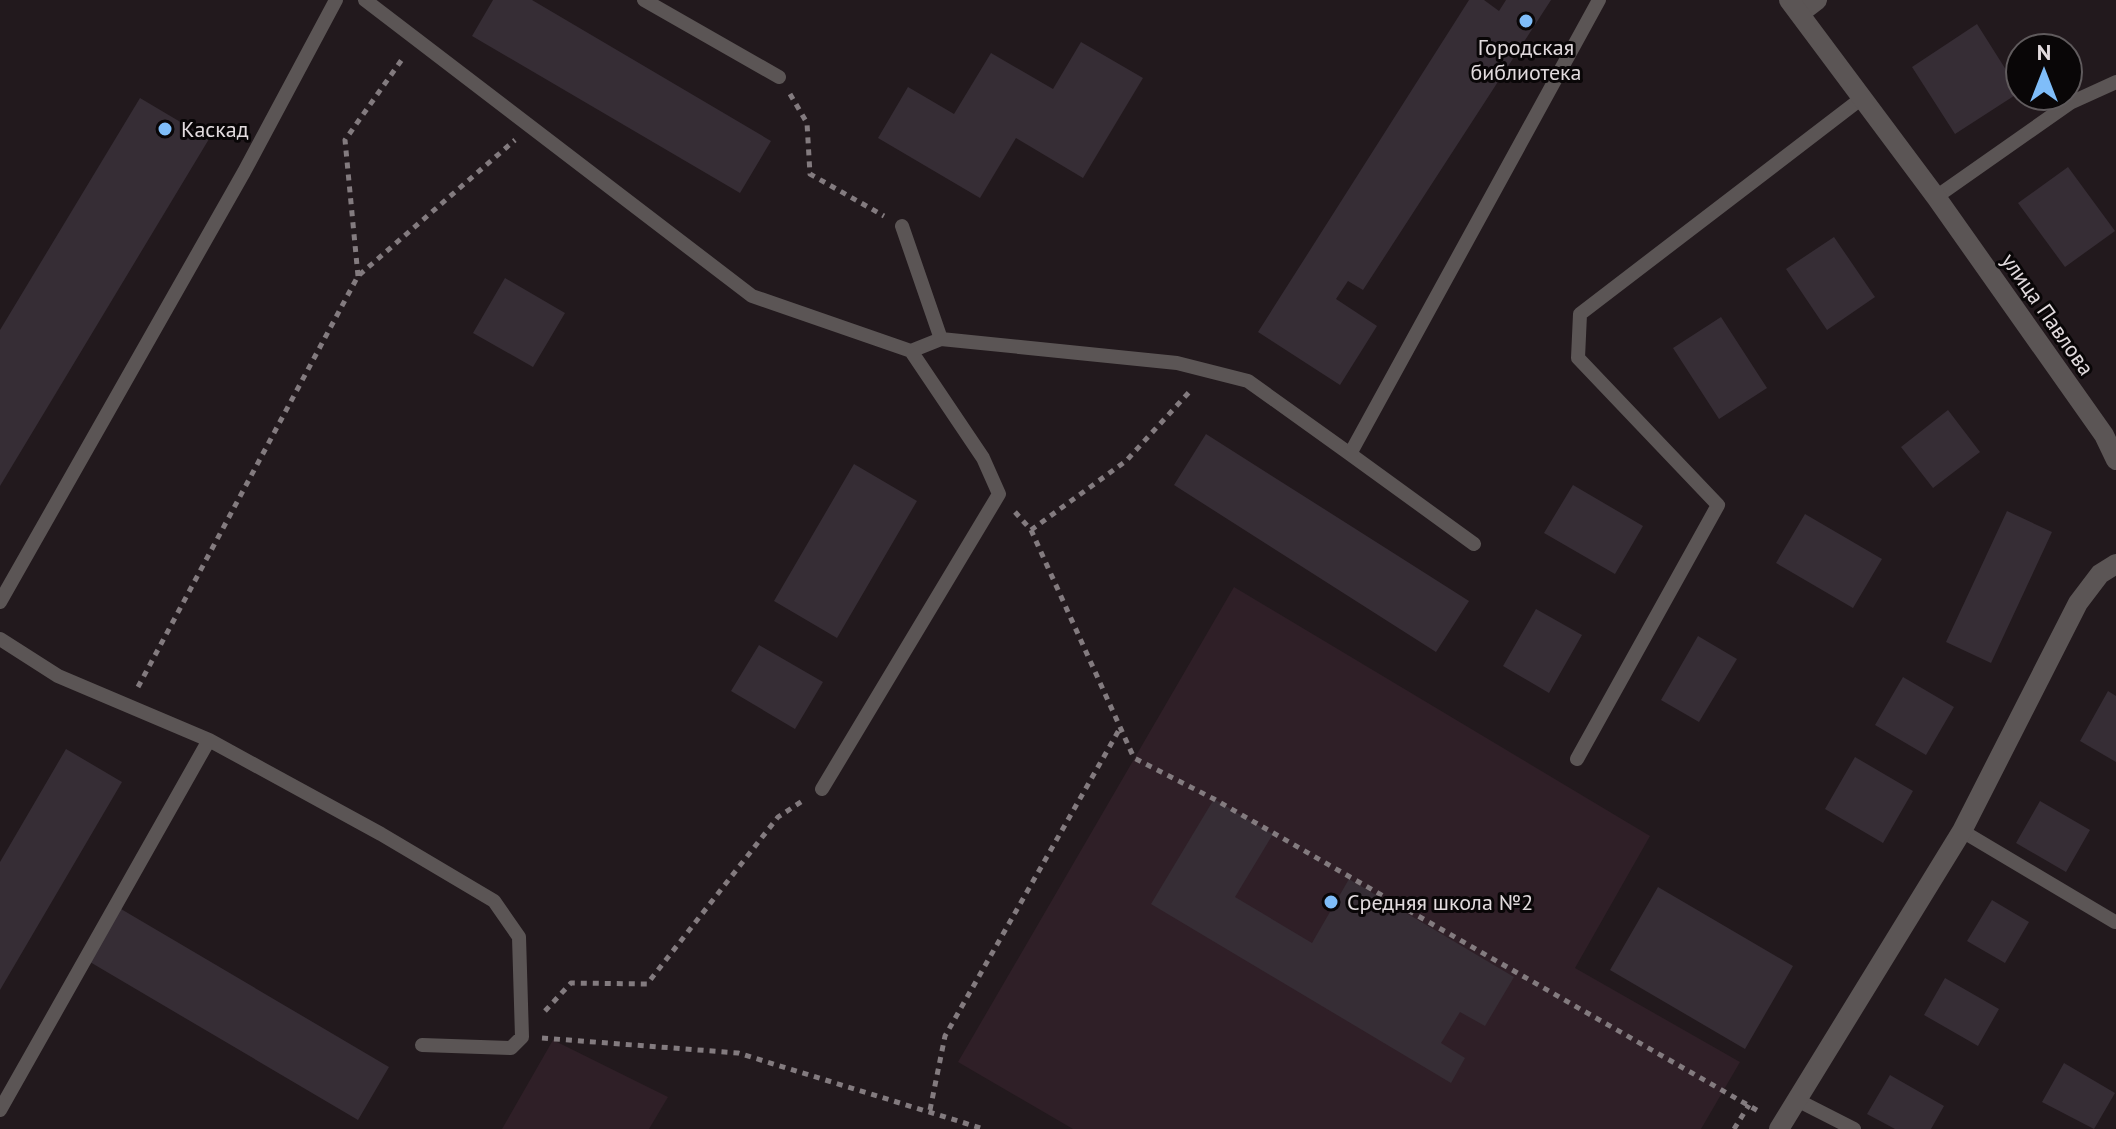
<svg xmlns="http://www.w3.org/2000/svg" width="2116" height="1129" viewBox="0 0 2116 1129" font-family="'PT Sans',sans-serif">
<rect width="100%" height="100%" fill="#22191d"/>
<!-- built -->
<path fill="#2f1f27" d="M1234 587 1650 836 1575 968 1740 1062 1701 1129H1073L958 1062Z
M553 1040 668 1097 649 1129H502Z"/>
<!-- building -->
<path fill="#362d35" d="M493 0H532L771 141 740 193 472 36Z
M1469 0H1484L1499 11 1506 0H1551L1363 290 1348 281 1336 299 1377 326 1340 385 1258 332Z
M1977 24 2020 92 1955 134 1912 67Z
M1081 42 1143 78 1083 178 1016 138 980 198 878 138 908 87 954 114 991 53 1053 89Z
M140 98 209 139 0 486V330Z
M2068 167 2115 231 2065 267 2018 203Z
M1834 237 1875 297 1827 330 1786 269Z
M505 278 565 313 533 367 473 333Z
M1721 317 1767 388 1719 419 1673 348Z
M1948 410 1980 452 1933 488 1901 447Z
M1206 434 1469 601 1436 652 1174 485Z
M854 464 917 501 837 638 774 601Z
M1573 485 1643 526 1615 574 1544 533Z
M2007 511 2052 532 1991 663 1946 642Z
M1805 514 1882 559 1853 608 1776 563Z
M1536 609 1582 635 1549 693 1503 666Z
M1698 636 1737 659 1699 722 1661 700Z
M759 645 823 682 795 729 731 691Z
M1903 677 1954 707 1926 755 1875 725Z
M2108 691 2116 696V762L2080 741Z
M66 749 122 782 0 990V862Z
M1855 757 1913 791 1883 843 1825 809Z
M1214 799 1273 834 1235 897 1312 943 1349 879 1514 977 1485 1026 1460 1012 1441 1043 1465 1058 1451 1083 1151 904Z
M2040 801 2090 830 2066 872 2016 843Z
M1658 887 1793 966 1745 1049 1610 970Z
M1992 900 2029 922 2005 963 1967 941Z
M121 909 389 1067 358 1120 90 962Z
M1945 978 1999 1009 1978 1046 1924 1015Z
M2064 1063 2115 1093 2094 1129 2042 1102Z
M1890 1075 1944 1106 1931 1129H1895L1867 1114Z"/>
<g fill="none" stroke-linecap="round" stroke-linejoin="round">
<!-- path -->
<path stroke="#837b7f" stroke-width="5" stroke-dasharray="6 6" stroke-linecap="butt" d="M790 94 807 123 810 174 884 216
M358 276 345 140 403 58
M1015 512 1031 530 1134 758 1214 799 1760 1112
M1031 530 1126 461 1192 389
M138 687 358 276 515 140
M545 1011 571 983 647 984 778 817 804 800
M542 1038 738 1053 984 1129
M930 1110 945 1036 1119 730
M1734 1129 1749 1105"/>
<!-- service -->
<path stroke="#5b5555" stroke-width="14" d="M365 0 752 296 911 351 983 458 999 494 822 789
M644 0 779 77
M1936 197 2070 103 2116 82
M902 226 941 339 911 351
M941 339 1177 363 1248 381 1350 454
M1474 544 1350 454 1599 0
M0 602 244 172 336 0
M0 639 58 676 209 740 0 1110
M209 740 381 834 494 901 519 937 522 1037 511 1048 422 1045
M1577 759 1718 505 1578 358 1580 314 1862 98
M1962 831 2115 922
M1797 1100 1854 1129"/>
<!-- minor -->
<path stroke="#5b5555" stroke-width="20" d="M1800 13 1817 0"/>
<!-- tertiary -->
<path stroke="#5b5555" stroke-width="20" d="M1789 0 1936 197 2104 435 2116 460
M1779 1129 1962 831 2078 603 2100 574 2116 564"/>
</g>
<!-- markers -->
<g fill="#7fbdf9" stroke="#090607" stroke-width="3">
<circle cx="1526" cy="21" r="8"/>
<circle cx="165" cy="129" r="8"/>
<circle cx="1331" cy="902" r="8"/>
</g>
<g text-anchor="middle" stroke-width="6" stroke-linejoin="round" paint-order="stroke">
<!-- poi labels -->
<g font-size="22" fill="#e2dbde" stroke="#090607" text-anchor="start">
<text x="1526" y="55" text-anchor="middle">Городская<tspan x="1526" dy="25">библиотека</tspan></text>
<text x="181" y="137">Каскад</text>
<text x="1347" y="910">Средняя школа №2</text>
</g>
<!-- street labels -->
<g font-size="22" fill="#e2dbde" stroke="#090607">
<text transform="translate(2048 314) rotate(55)" y="8">улица Павлова</text>
</g>
</g>
<!-- north arrow -->
<g transform="translate(2044 72)"><circle r="38" fill="#090607" stroke="#605b5d" stroke-width="2"/>
<path d="M0-6L14 30L0 20L-14 30Z" fill="#7fbdf9"/>
<text y="-12" font-size="22" font-weight="bold" text-anchor="middle" fill="#e2dbde">N</text>
</g>
</svg>
